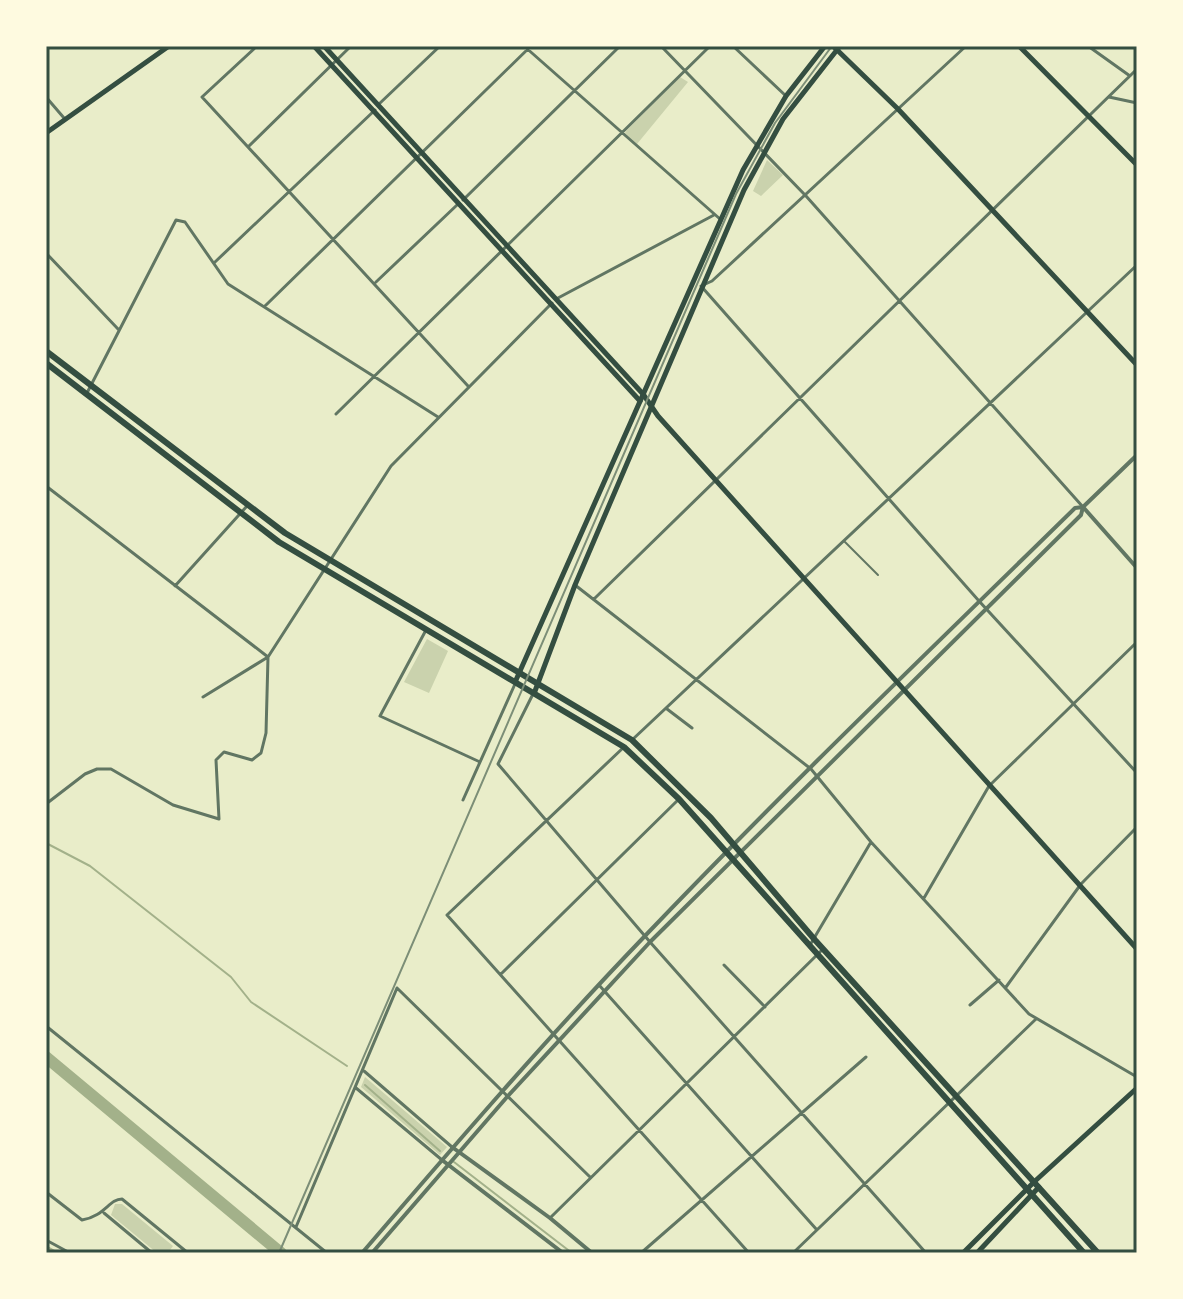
<svg xmlns="http://www.w3.org/2000/svg" width="1183" height="1299" viewBox="0 0 1183 1299" font-family="Barlow,sans-serif">
<rect width="100%" height="100%" fill="#e9edc9"/>
<!-- green -->
<path fill="#cad2ad" d="M680 77 688 82 637 144 625 133 627 130Z
M767 160 783 175 761 196 753 191Z
M427 639 448 651 429 693 404 682Z
M365 1077 447 1147 440 1155 361 1087Z
M115 1204H122L173 1246 168 1253H157L111 1215Z"/>
<g fill="none" stroke-linecap="round" stroke-linejoin="round">
<!-- stream -->
<path stroke="#a3b18a" stroke-width="2" d="M46 843 90 866 231 977 251 1002 347 1066
M365 1085 440 1151
M454 1162 572 1253"/>
<!-- canal -->
<path stroke="#a3b18a" stroke-width="7" d="M46 1249 53 1253"/>
<!-- river -->
<path stroke="#a3b18a" stroke-width="12" d="M46 1057 281 1253"/>
<!-- service -->
<path stroke="#617663" stroke-width="2" d="M845 542 878 575"/>
<!-- minor -->
<path stroke="#617663" stroke-width="3" d="M257 46 202 97 468 386
M524 46 720 219
M661 46 806 196 1083 507
M733 46 786 96
M966 46 712 281 701 286 979 601 1137 773
M1088 46 1130 76
M46 97 64 118
M1109 97 1137 103
M379 104 440 46
M248 147 351 46
M463 200 620 46
M46 253 118 329
M215 262 375 110
M376 282 457 205
M558 298 714 215
M265 306 531 46
M87 393 176 220 185 222 228 284 438 417
M336 414 710 46
M46 486 268 657
M575 585 811 769 871 842 1029 1014 1137 1077
M175 586 247 506
M594 599 1137 69
M426 630 380 716 480 762
M533 694 498 764 650 942 926 1253
M203 697 268 657 391 466 552 303
M667 709 692 728
M632 740 1137 265
M624 747 447 915 749 1253
M463 800 515 684
M46 804 85 774 97 769H111L173 805 219 819 216 760 224 752 252 760 261 753 266 733 268 657
M924 898 989 786 1137 642
M810 945 871 842
M724 965 765 1007
M501 974 679 799
M599 985 817 1230
M1006 987 1081 884 1137 827
M970 1005 999 980
M46 1026 327 1253
M364 1071 452 1147
M356 1088 442 1160
M46 1192 82 1220C105 1216 109 1199 122 1199L188 1253
M104 1213 152 1253
M550 1218 823 949
M296 1227 397 988 590 1177
M46 1240 70 1253
M641 1253 866 1057
M793 1253 1036 1019"/>
<!-- tertiary -->
<path stroke="#617663" stroke-width="4" d="M1083 507 1137 568
M452 1147 550 1218 592 1253
M442 1160 563 1253
M362 1253C454 1146 545 1040 643 938 783 791 930 650 1075 508L1083 507
M372 1253 507 1097 650 942 1081 515 1083 507 1137 455"/>
<!-- secondary -->
<path stroke="#344e41" stroke-width="5" d="M314 46 640 401
M324 46 643 394 658 416 1137 949
M833 46 898 109 1137 365
M1019 46 1137 165
M46 133 169 46
M1034 1182 1137 1088"/>
<!-- primary -->
<path stroke="#344e41" stroke-width="5" d="M516 680 743 170 786 96 825 46
M535 691 575 585 744 190 783 119 840 46
M963 1253 1034 1182
M977 1253 1039 1187"/>
<!-- trunk -->
<path stroke="#344e41" stroke-width="6" d="M46 351 285 533 632 740 711 818 815 940 1098 1253
M46 363 279 542 624 747 679 799 1084 1253"/>
<!-- tram -->
<path stroke="#7c8e77" stroke-width="2" d="M279 1253 736 194 775 123 832 46"/>
</g>
<!-- border -->
<rect width="1183" height="1299" fill="none" stroke="#fefae0" stroke-width="96"/>
<rect x="48" y="48" width="1087" height="1203" fill="none" stroke="#344e41" stroke-width="3"/>
</svg>
